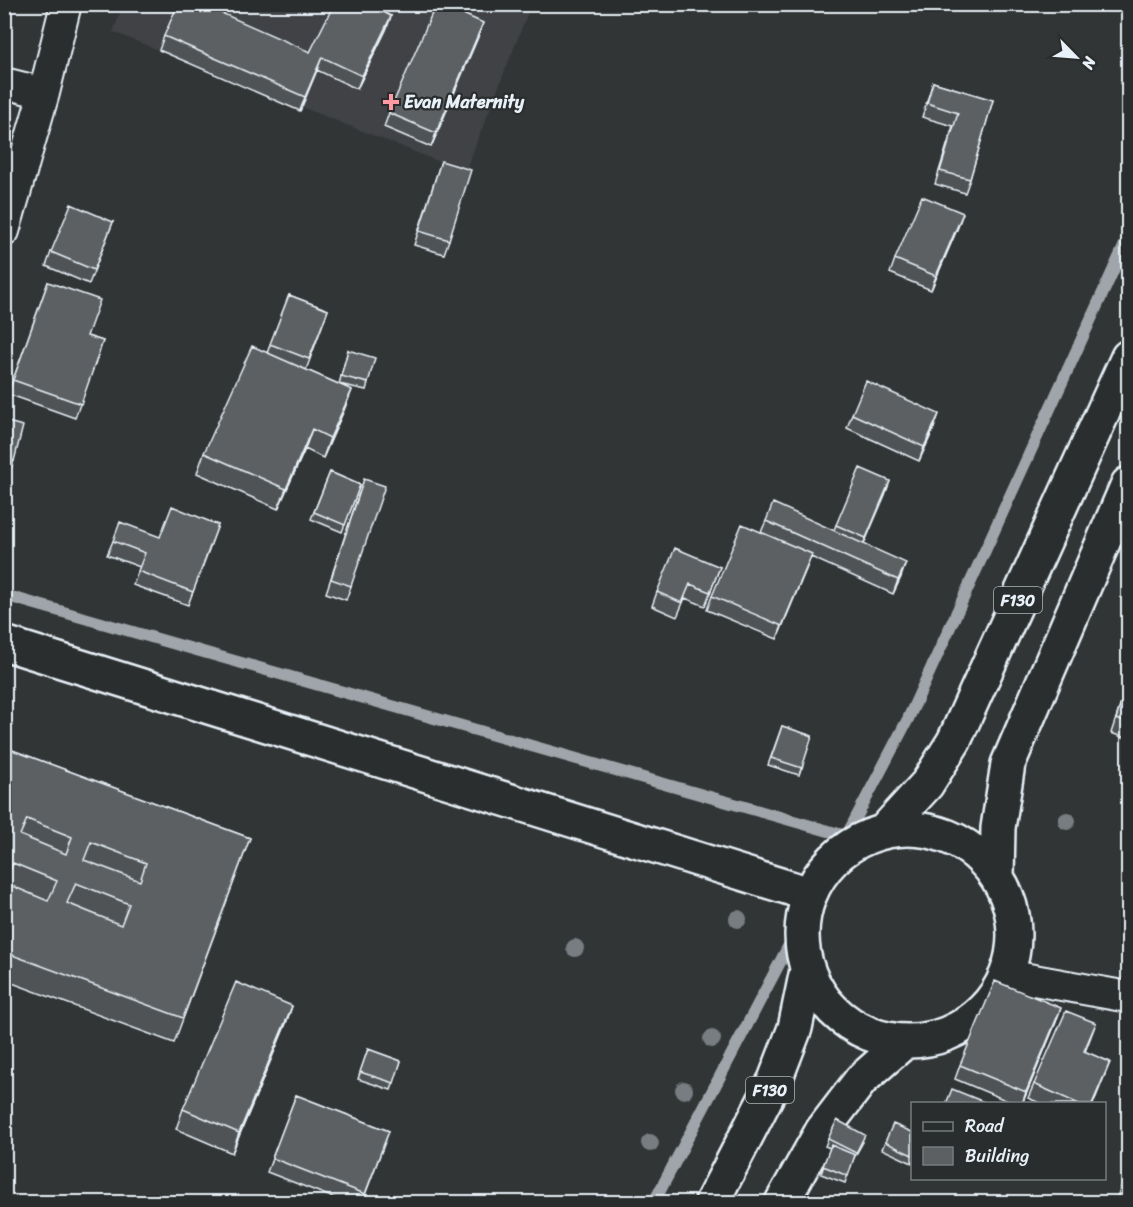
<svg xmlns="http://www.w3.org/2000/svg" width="1133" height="1207" viewBox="0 0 1133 1207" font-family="Sriracha,sans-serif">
<rect width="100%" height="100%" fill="#323536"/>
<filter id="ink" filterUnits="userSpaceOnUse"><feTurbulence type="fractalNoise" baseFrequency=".0167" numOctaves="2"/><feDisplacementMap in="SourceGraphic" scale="12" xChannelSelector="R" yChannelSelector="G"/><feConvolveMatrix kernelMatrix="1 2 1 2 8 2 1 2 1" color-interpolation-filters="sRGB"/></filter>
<g filter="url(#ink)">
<!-- built -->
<path fill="#3f4244" d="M123 5H531L465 172 113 32Z"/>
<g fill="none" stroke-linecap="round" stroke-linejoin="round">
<!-- stream -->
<path stroke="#9fa5aa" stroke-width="12" d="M4 595 846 836
M654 1202 908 719 1128 238"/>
<defs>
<path id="minor" d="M4 83 44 93
M4 231 44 93 66 4
M1006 975 1128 997"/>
<path id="tertiary" d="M4 643 809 894"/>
<path id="primary" d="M802 935a106 106 0 1 1 212 0a106 106 0 1 1-212 0Z
M885 830 927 784 954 741 1128 357
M997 876 998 828 1008 764 1128 484
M712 1202 775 1080 795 1028 807 970
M782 1202 822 1131 861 1080 904 1042"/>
</defs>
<!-- minor casing -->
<use href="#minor" stroke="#e8f1f8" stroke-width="34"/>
<!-- tertiary casing -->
<use href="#tertiary" stroke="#e8f1f8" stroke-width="38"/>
<!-- primary casing -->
<use href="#primary" stroke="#e8f1f8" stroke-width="38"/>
<!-- minor -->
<use href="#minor" stroke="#2a2d2e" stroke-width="30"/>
<!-- tertiary -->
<use href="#tertiary" stroke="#2a2d2e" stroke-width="33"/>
<!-- primary -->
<use href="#primary" stroke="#2a2d2e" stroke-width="33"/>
</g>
<!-- trees -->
<g fill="#777d80">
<circle cx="1067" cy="821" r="9"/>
<circle cx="738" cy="919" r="9"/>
<circle cx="575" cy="948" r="9"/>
<circle cx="712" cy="1039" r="9"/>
<circle cx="684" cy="1090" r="9"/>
<circle cx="650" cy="1143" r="9"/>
</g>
<!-- wall -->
<path fill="#4f5355" stroke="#e8f1f8" stroke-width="1.5" d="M148 4H162L159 10Z
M391 16 386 30 357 89 317 70 300 111 159 50 164 36 310 52Z
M478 37 431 147 384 127 389 113Z
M933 82 993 100 970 179 965 193 935 184 953 126 922 117Z
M441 161 449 240 444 254 414 245Z
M113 222 89 284 46 266 51 252Z
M958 227 931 290 890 273 895 259Z
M48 282 87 336 103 341 75 418 8 394Z
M289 295 328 310 306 370 352 390 344 410 323 458 305 449 278 509 197 473 204 453 267 353Z
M348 350 368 383 366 390 339 384Z
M852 414 934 428 919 461 847 428Z
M4 421 14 461 11 468 4 466Z
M330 472 360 485 342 532 311 519Z
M890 481 864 544 901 577 893 594 811 557 777 639 707 610 712 596 761 532 766 521 834 530 836 525Z
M359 493 351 586 346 600 326 593Z
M218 525 188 605 133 585 140 567 107 555 113 541 160 537Z
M720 567 705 606 685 598 677 617 652 606 657 592Z
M1128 664V679L1124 677Z
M1128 682V739L1111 733Z
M782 726 812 736 799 775 768 765Z
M4 747 250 838 174 1043 4 980Z
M292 1006 285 1026 232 1153 176 1129 183 1109Z
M1056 1022 1022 1104H1015L955 1079 960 1065Z
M1096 1023 1085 1052 1110 1062 1093 1104H1042L1028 1098 1034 1084Z
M368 1049 401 1061 391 1090 358 1079Z
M296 1095 389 1131 362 1203H347L267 1172Z
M912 1132V1163L882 1149 885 1142Z
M828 1139 863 1142 853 1160 845 1183 821 1174 830 1148 825 1146Z"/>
<!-- shaded-wall -->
<path fill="#404345" stroke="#e8f1f8" stroke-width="1.5" d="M391 16 386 30 357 89 362 76Z
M483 23 478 37 431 147 436 133Z
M322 57 317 70 300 111 305 97Z
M963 213 958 227 931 290 936 276Z
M352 390 344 410 323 458 330 438Z
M939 414 934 428 919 461 924 447Z
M312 429 305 449 278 509 286 489Z
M890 481 885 495 861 551 866 538Z
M812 554 807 567 777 639 782 626Z
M906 563 901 577 893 594 898 580Z
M292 1006 285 1026 232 1153 239 1133Z
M1061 1008 1056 1022 1022 1104 1026 1092Z
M1110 1062 1093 1104H1092Z"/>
<!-- building -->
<path fill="#5c6063" stroke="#e8f1f8" stroke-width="1.5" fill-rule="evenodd" d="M178 4H201L310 52 334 4H368L391 16 362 76 322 57 305 97 164 36Z
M436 4H441L483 23 436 133 389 113Z
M933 82 993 100 970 179 940 171 958 113 927 103Z
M441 161 471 170 449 240 419 231Z
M922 196 963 213 936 276 895 259Z
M71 204 113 222 94 270 51 252Z
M48 282 100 300 87 336 103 341 81 404 13 380Z
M289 295 328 310 309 359 270 344Z
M252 346 352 390 330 438 312 429 286 489 204 453Z
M348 350 375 358 368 383 341 376Z
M866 381 939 414 924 447 852 414Z
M4 421 23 426 14 461 4 458Z
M860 468 890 481 866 538 836 525Z
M330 472 360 485 345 525 314 512Z
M364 479 385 486 351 586 331 579Z
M773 503 906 563 898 580 766 521Z
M172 506 218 525 193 592 138 571 145 553 113 541 120 522 160 537Z
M742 524 812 554 782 626 712 596Z
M675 548 720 567 710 592 690 584 682 603 657 592Z
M1128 682V723L1116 719Z
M782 726 812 736 802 768 771 758Z
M4 747 250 838 183 1018 4 952ZM27 819 72 837 66 854 20 835ZM91 842 146 863 140 881 84 860ZM13 863 57 881 48 901 5 883ZM76 883 129 904 121 925 67 903Z
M995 981 1061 1008 1026 1092 960 1065Z
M236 982 292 1006 239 1133 183 1109Z
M1066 1011 1096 1023 1084 1051 1110 1062 1092 1104H1079L1034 1084Z
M368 1049 401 1061 394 1083 360 1072Z
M952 1089 989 1104H946Z
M296 1095 389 1131 365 1194 272 1158Z
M837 1120 865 1135 856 1153 828 1139Z
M893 1124 912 1132V1155L885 1142Z
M831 1145 855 1155 848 1176 823 1166Z
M1128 1169V1203H1116L1115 1202Z"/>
</g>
<!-- markers -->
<path fill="#ff9aa2" stroke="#2a2d2e" stroke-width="2" d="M388 93h6v6h6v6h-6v6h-6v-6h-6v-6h6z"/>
<g text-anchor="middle" stroke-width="4.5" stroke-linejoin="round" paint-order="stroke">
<!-- shield labels -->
<g fill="#2a2d2e" stroke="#afb6bb" stroke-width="1.5">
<rect x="994" y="587" width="48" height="26" rx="4.5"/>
<rect x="746" y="1077" width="48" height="26" rx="4.5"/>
</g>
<g font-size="16" font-weight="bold" fill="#e8f1f8">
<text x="1018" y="606">F130</text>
<text x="770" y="1096">F130</text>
</g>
<!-- poi labels -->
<g font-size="18" font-weight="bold" fill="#e8f1f8" stroke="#2a2d2e" text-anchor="start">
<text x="404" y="108">Evan Maternity</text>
</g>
</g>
<!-- margin -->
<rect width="1133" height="1207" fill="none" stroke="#2a2d2e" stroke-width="24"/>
<rect x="12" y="12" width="1109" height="1183" fill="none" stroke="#e8f1f8" stroke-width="2" filter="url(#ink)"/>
<!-- legend -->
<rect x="911" y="1102" width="195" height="78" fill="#2a2d2e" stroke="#767b7f" stroke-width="1.5"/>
<rect x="923" y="1122" width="30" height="9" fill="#2a2d2e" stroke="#767b7f" stroke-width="1.5"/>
<text x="965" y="1132" font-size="18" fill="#e8f1f8">Road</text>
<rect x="923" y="1147" width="30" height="18" fill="#5c6063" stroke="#767b7f" stroke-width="1.5"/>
<text x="965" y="1162" font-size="18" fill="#e8f1f8">Building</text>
<!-- north arrow -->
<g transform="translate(1076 57) rotate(115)" stroke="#2a2d2e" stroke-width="4.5" paint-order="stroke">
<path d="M0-4.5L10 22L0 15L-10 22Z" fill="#e8f1f8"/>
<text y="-9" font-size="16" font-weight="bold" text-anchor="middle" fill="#e8f1f8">N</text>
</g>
</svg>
